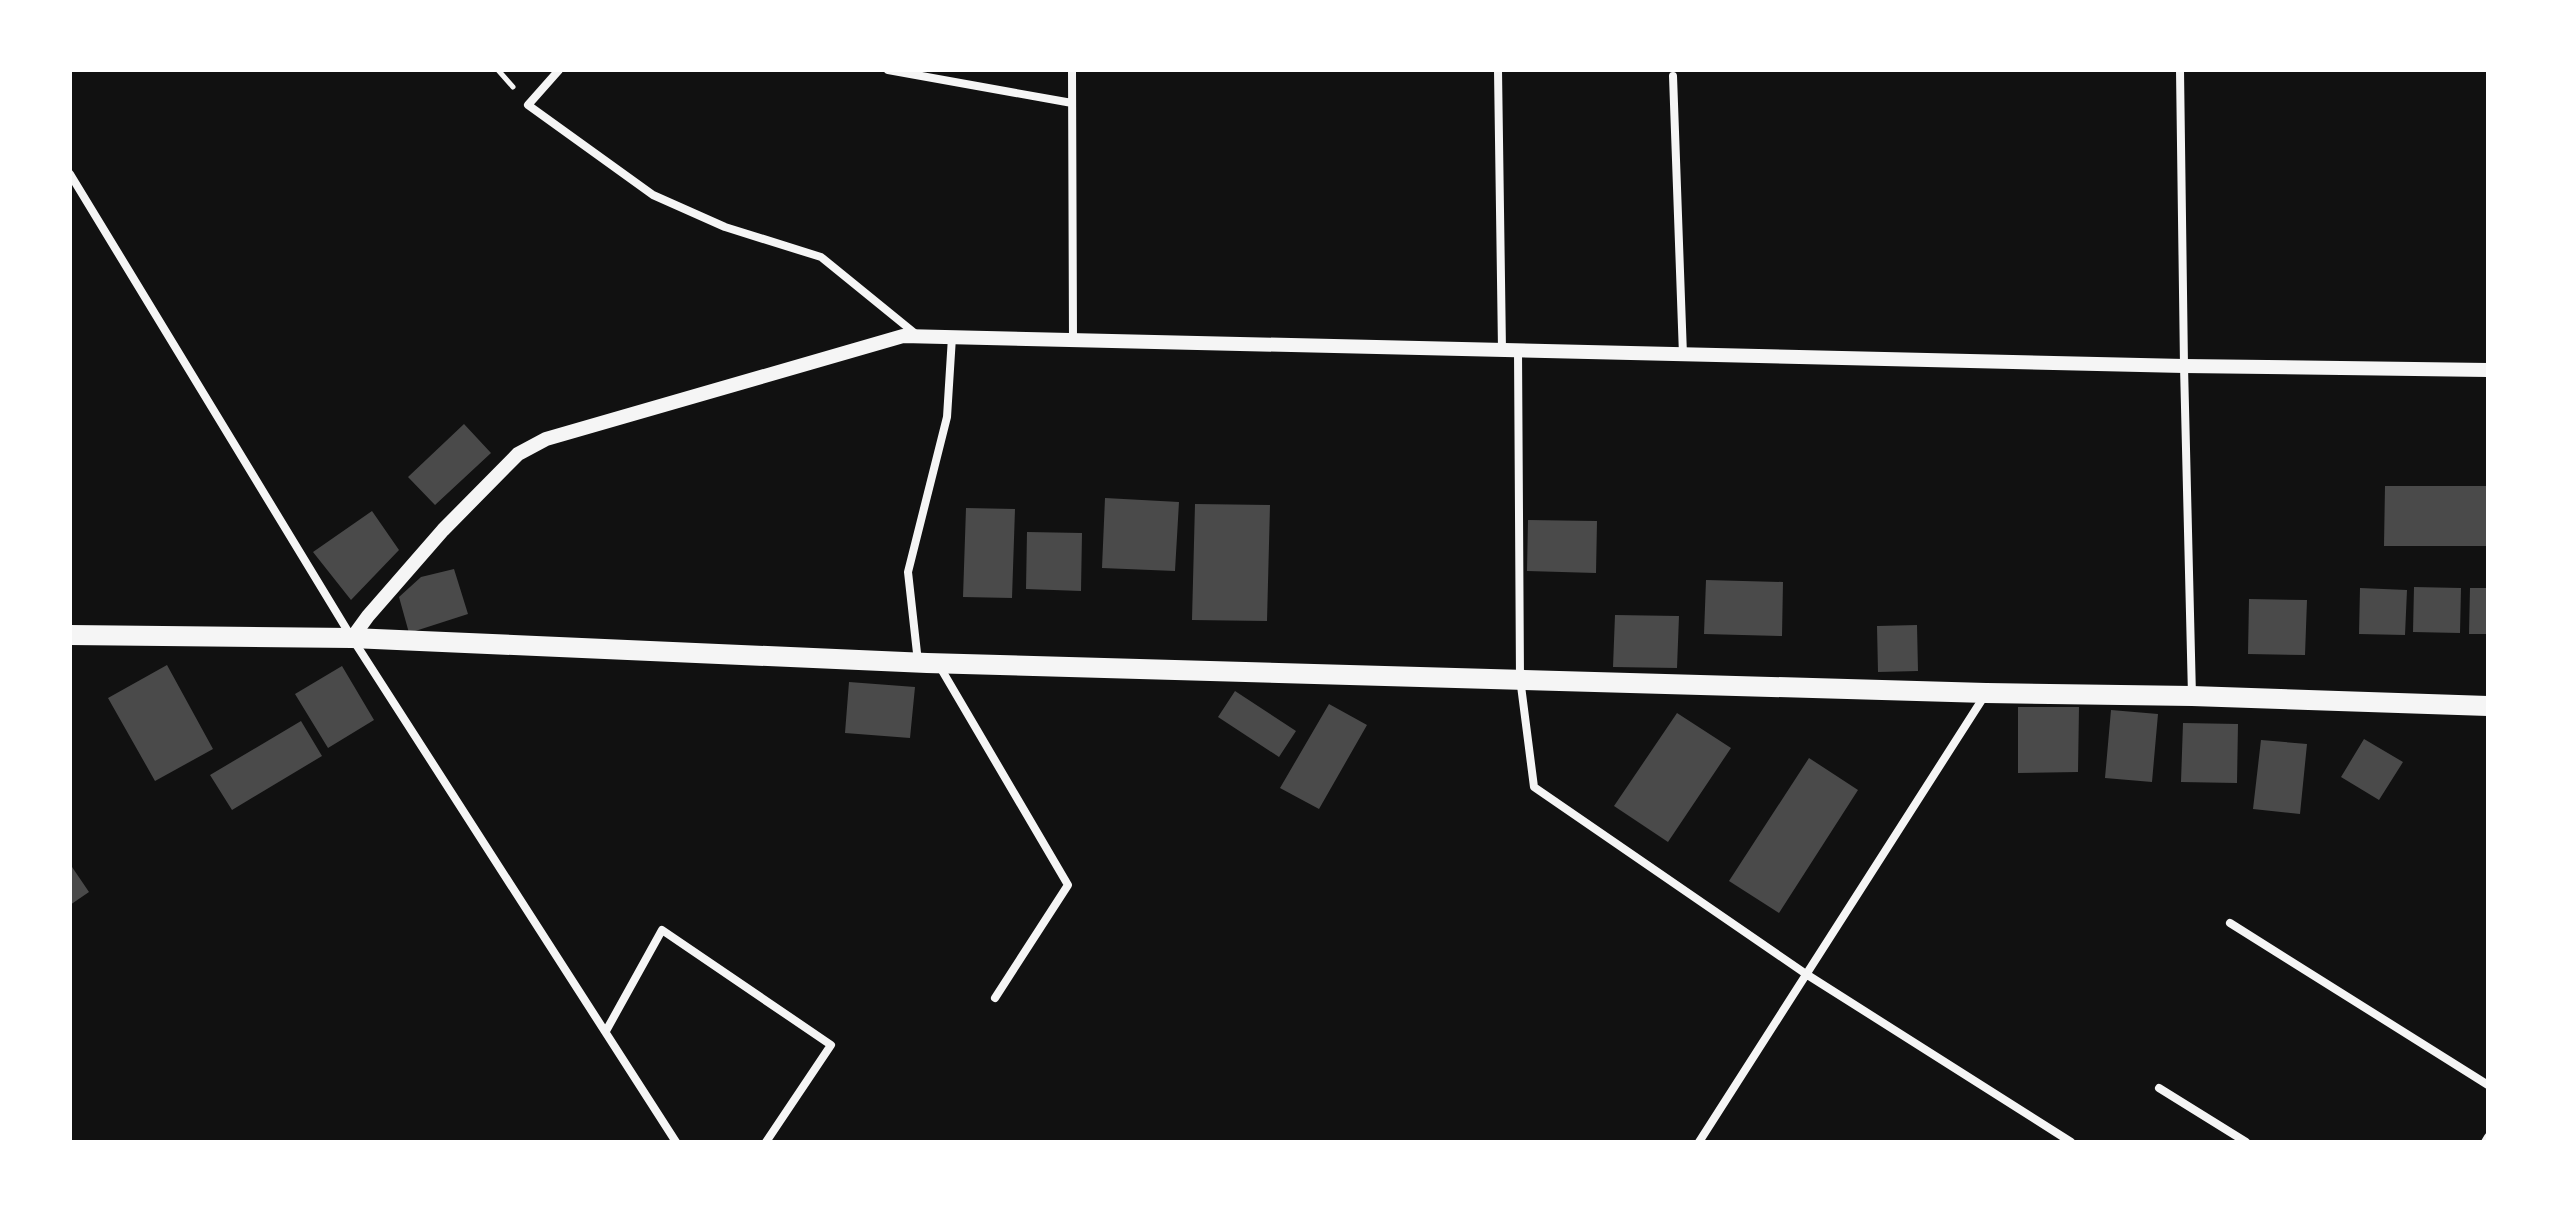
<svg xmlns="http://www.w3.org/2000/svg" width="2558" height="1212" viewBox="0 0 2558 1212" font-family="'Asap Condensed',sans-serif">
<rect width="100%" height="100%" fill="#111"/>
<!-- building -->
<path fill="#4a4a4a" d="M464 424 491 453 435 505 408 477Z
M2385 486H2488V546H2384Z
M1105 498 1179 502 1175 571 1102 568Z
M1195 504 1270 505 1267 621 1192 620Z
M966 508 1015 509 1012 598 963 597Z
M372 511 399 550 351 600 313 552Z
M1528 520 1597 521 1596 573 1527 571Z
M1027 532 1082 533 1081 591 1026 589Z
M454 569 468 614 409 633 399 597 421 577Z
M1706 580 1783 582 1782 636 1704 634Z
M2414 587 2461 588 2460 633 2413 632Z
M2360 588 2407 590 2405 635 2359 634Z
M2470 588H2488V634H2469Z
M2249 599 2307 600 2305 655 2248 654Z
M1615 615 1679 616 1677 668 1613 667Z
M1917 625 1918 671 1878 672 1877 626Z
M167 665 213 749 155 781 108 698Z
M342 666 374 720 328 748 295 694Z
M849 682 915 687 910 738 845 733Z
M1235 691 1296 731 1279 757 1218 717Z
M1329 704 1367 725 1319 809 1280 788Z
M2018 707H2079L2078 772 2018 773Z
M2111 710 2158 714 2152 782 2105 778Z
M1677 713 1731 748 1668 842 1614 806Z
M301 721 322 756 232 810 210 775Z
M2183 723 2238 724 2237 783 2181 782Z
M2364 739 2403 762 2379 800 2341 777Z
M2261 740 2307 744 2300 814 2253 809Z
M1809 758 1858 790 1779 913 1729 881Z
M70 864 89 892 70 905Z"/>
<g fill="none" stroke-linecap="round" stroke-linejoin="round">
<!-- path -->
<path stroke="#f5f5f5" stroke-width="5" d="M498 70 513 87"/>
<!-- minor -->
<path stroke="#f5f5f5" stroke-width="8" d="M559 70 528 105 653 195 725 227 821 257 917 335
M888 70 1072 103
M1072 70 1073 340
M1498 70 1502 350
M2180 70 2184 366 2192 696
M1673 76 1683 355
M70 174 352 638 676 1142
M1518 351 1520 678 1534 787 1806 974 2071 1142
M918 662 908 572 947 417 952 337
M940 667 1068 885 995 998
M2230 923 2488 1085
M606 1031 662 930 831 1045 766 1142
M2159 1088 2246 1142
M1699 1142 1985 695
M2485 1142 2488 1137"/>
<!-- tertiary -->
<path stroke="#f5f5f5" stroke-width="14" d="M352 638 368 616 443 530 518 454 546 439 903 336 2184 366 2488 370"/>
<!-- primary -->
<path stroke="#f5f5f5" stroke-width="20" d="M70 635 352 638 927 663 1986 693 2192 696 2488 706"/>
</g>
<!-- border -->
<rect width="2558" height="1212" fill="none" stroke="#ffffff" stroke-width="144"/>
</svg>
